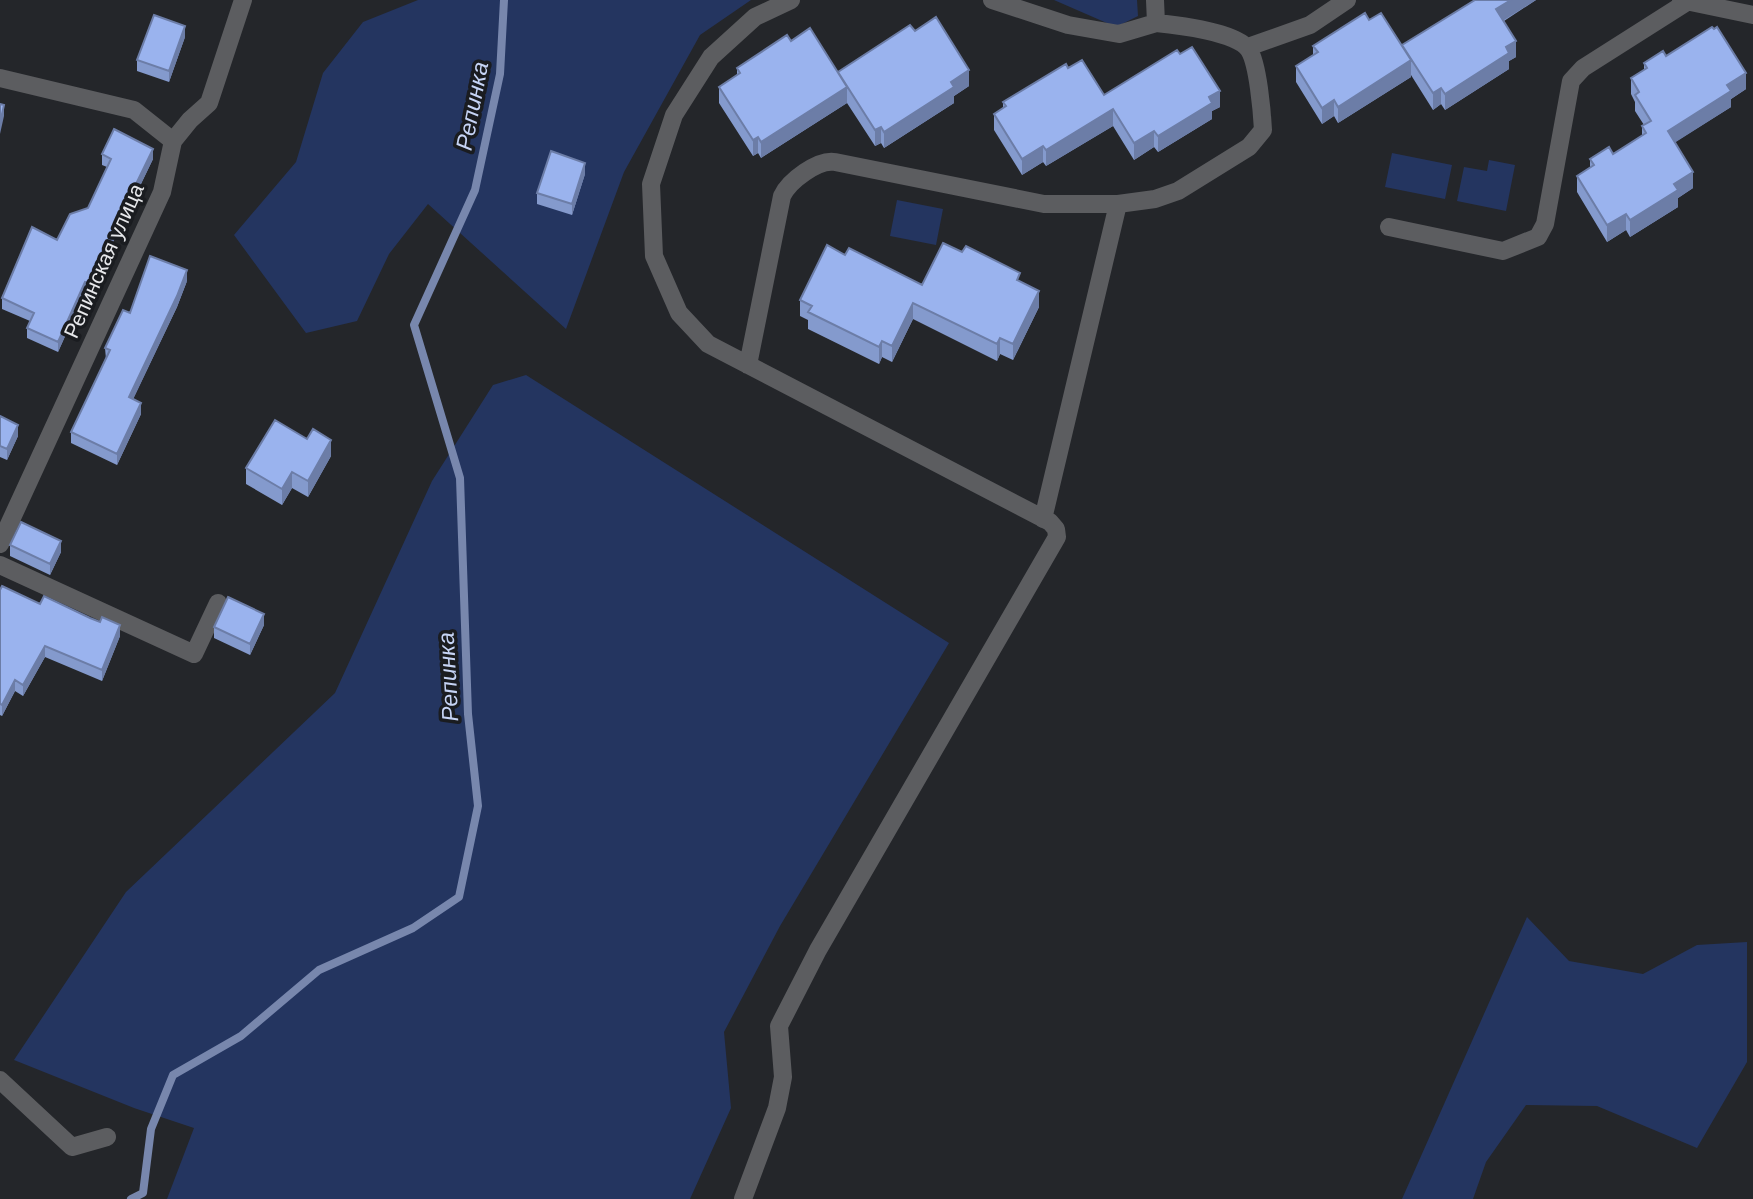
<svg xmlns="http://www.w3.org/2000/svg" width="1753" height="1199" viewBox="0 0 1753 1199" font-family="Arial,sans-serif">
<rect width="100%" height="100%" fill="#24262a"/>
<!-- green -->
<path fill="#243560" d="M418 0H751L700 35 624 172 566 329 428 204 389 254 357 321 306 333 234 235 296 162 323 73 363 22Z
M1054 0H1137L1138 16 1116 27Z
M1392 153 1452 165 1445 199 1385 187Z
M1489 160 1515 165 1506 211 1457 201 1464 167 1487 171Z
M897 200 943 209 936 245 890 236Z
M526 375 949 643 780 926 724 1032 731 1108 690 1199H167L194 1128 134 1108 14 1060 126 892 335 693 432 481 493 385Z
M1527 917 1569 961 1643 974 1697 945 1747 942V1062L1697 1148 1597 1106 1526 1105 1486 1162 1473 1199H1402Z"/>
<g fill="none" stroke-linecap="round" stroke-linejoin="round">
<!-- stream -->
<path stroke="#7887ad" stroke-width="8" d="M131 1199 143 1193 151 1129 173 1075 241 1036 319 970 413 928 459 897 478 806 468 714 460 478 414 325 475 190 500 74 504 0"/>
<!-- minor -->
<path stroke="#5c5d60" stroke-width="18" d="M992 0 1068 25 1119 34 1156 23 1155 0
M1681 0 1753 15
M1248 47 1310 25 1347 0
M0 78 134 110 173 141
M1389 227 1503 251 1538 237 1545 224 1571 81 1583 68 1687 2
M748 365 782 196C789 181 818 159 835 162L1044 204H1118L1155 199 1178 191 1249 147 1263 130C1262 112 1258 64 1249 50 1237 32 1177 25 1156 23
M1043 519 1118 204
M0 544 162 192 173 141 190 120 209 103 243 0
M0 565 194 654 218 603
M0 1080 72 1147 107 1137
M743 1199 777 1108 783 1077 779 1026 818 950 1057 537 1056 529 1050 522 708 344 679 313 654 256 651 184 674 115 711 57 755 17 791 0"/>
</g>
<!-- wall -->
<path fill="#849acd" d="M1475 0H1536L1504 21 1516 57 1509 61V69L1445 110 1441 104 1433 110 1411 75V77L1338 123 1334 116 1322 124 1296 82V66L1313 55V46L1369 20 1402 47Z
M915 31 969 86 954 96V103L884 148 881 143 875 146 847 103 761 158 758 153 753 156 719 103V87L737 76V68L838 72Z
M185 37 169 82 137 71V60Z
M1666 56 1746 89 1731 99V107L1675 142 1693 188 1678 198V207L1630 237 1626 230 1607 242 1577 192V176L1590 168V159L1613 154 1642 136V126L1644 125 1635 111V102L1631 94V78L1644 70V63Z
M1104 95 1220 107 1212 111V119L1158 152 1154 147 1134 160 1113 126 1046 166 1043 162 1022 175 994 130V114L1003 108V102Z
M102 154 153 159 88 294 85 292 58 352 27 338V328L30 321 2 309V298L88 208 107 167 102 165Z
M585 174 572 215 537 204V193Z
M845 255 922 285 1020 281 1039 307 1013 360 1000 354 997 361 913 319 892 362 882 357 879 364 808 329V320L800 316V300Z
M187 281 177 307 133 399 141 414 117 465 71 443V432L106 359 105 348Z
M0 416 18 436 7 460 0 457Z
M331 456 308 497 292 488 282 505 246 484V468Z
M10 545 61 552 50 575 10 556Z
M0 590 40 604 120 636 102 681 45 657 23 696 15 691 2 716 0 715Z
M264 625 250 655 214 638V627Z"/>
<!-- shaded-wall -->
<path fill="#6c7da7" d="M1511 0H1536L1496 25V9Z
M185 26V37L169 82V71Z
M1516 41V57L1509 61V69L1445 110V94L1506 47Z
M1411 60V77L1338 123V107Z
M969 70V86L954 96V103L884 148V132L951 82Z
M1746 73V89L1731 99V107L1668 147V131L1727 85Z
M847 87V103L761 158V142Z
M1441 88V104L1433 110V93Z
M1220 91V107L1212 111V119L1158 152V136L1209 97Z
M1334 100V116L1322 124V108Z
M4 105V116L0 134V123Z
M1113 109V126L1046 166V150Z
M881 127V143L875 146V130Z
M1154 131V147L1134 160V143Z
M758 137V153L753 156V140Z
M1043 146V162L1022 175V159Z
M153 149V159L88 294V283Z
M585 163V174L572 215V204Z
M1693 172V188L1678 198V207L1630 237V220L1674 184Z
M1626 214V230L1607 242V225Z
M187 270V281L177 307 129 408V397Z
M85 282V292L58 352V342Z
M1039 291V307L1013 360V344Z
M913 303V319L892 362V346Z
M1000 338V354L997 361V344Z
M882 341V357L879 364V347Z
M141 403V414L117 465V454Z
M18 425V436L7 460V449Z
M331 440V456L308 497V481Z
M292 472V488L282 505V489Z
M61 541V552L50 575V564Z
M264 614V625L250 655V644Z
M120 625V636L102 681V670Z
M45 646V657L23 696V685Z
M15 680V691L2 716V705Z"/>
<!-- building -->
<path fill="#9ab3ee" stroke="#6c7da7" stroke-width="2" d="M1475 0H1511L1496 9 1516 41 1506 47 1509 53 1445 94 1441 88 1433 93 1402 45Z
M1365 13 1369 20 1381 13 1411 60 1338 107 1334 100 1322 108 1296 66 1318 52 1313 46Z
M154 15 185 26 169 71 137 60Z
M936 17 969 70 951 82 954 87 884 132 881 127 875 130 838 72 910 25 915 31Z
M1712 27 1714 29 1717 27 1746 73 1727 85 1731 91 1668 131 1693 172 1674 184 1678 190 1630 220 1626 214 1607 225 1577 176 1594 165 1590 159 1609 147 1613 154 1646 133 1642 126 1651 121 1635 95 1639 92 1631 78 1647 68 1644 63 1663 51 1666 56Z
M810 28 847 87 761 142 758 137 753 140 719 87 740 73 737 68 787 35 791 41Z
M1192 47 1220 91 1209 97 1212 103 1158 136 1154 131 1134 143 1113 109 1046 150 1043 146 1022 159 994 114 1006 106 1003 102 1066 64 1068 68 1082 60 1104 95 1177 50 1180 54Z
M0 104 4 105 0 123Z
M114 129 153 149 88 283 85 282 58 342 27 328 34 313 2 298 32 227 57 240 70 214 88 208 111 159 102 154Z
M551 151 585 163 572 204 537 193Z
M943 243 962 252 966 246 1020 273 1017 280 1039 291 1013 344 1000 338 997 344 913 303 892 346 882 341 879 347 808 312 812 306 800 300 827 245 845 255 849 248 922 285Z
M150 256 187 270 177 296 129 397 141 403 117 454 71 432 110 350 105 348 123 310 130 313Z
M0 416 18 425 7 449 0 446Z
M275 420 307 439 313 429 331 440 308 481 292 472 282 489 246 468Z
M21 522 61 541 50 564 10 545Z
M2 586 40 604 44 596 90 618 100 622 102 617 120 625 102 670 45 646 23 685 15 680 2 705 0 704V590Z
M228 597 264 614 250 644 214 627Z"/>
<g text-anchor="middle" stroke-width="7" stroke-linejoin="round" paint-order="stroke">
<!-- street labels -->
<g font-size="21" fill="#e7e8eb" stroke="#1a1c20">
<text transform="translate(104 261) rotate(-66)" y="7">Репинская улица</text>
</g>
<!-- water labels -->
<g font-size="23" font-style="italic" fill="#c6d4f5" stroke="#1a1c20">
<text transform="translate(472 106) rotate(-79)" y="8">Репинка</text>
<text transform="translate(448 677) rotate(-93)" y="8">Репинка</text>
</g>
</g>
</svg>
